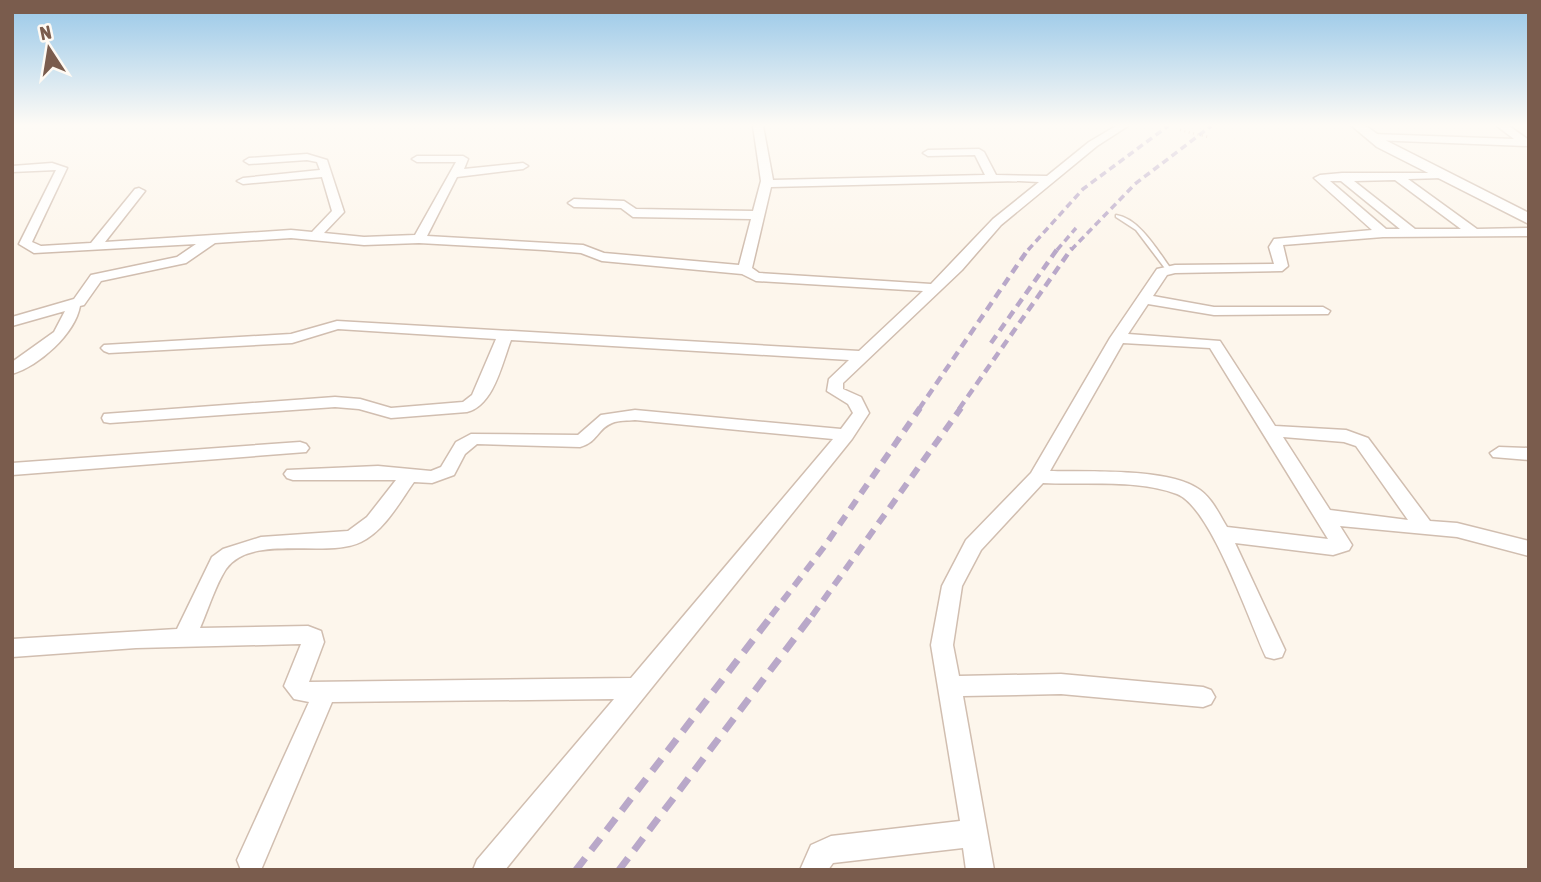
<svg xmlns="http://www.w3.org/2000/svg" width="1541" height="882" viewBox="0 0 1541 882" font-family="'Asap Condensed',sans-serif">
<rect width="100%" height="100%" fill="#fdf6ec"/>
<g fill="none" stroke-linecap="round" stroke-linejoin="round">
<defs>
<path id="service" d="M1116 215C1139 218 1158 251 1171 269V271H1167L1136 230 1116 217Z"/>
<path id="minor" d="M753 126H763L773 180 985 175 975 155 928 156 923 153 928 150 979 149 984 152 996 175 1047 176 1089 142 1116 126H1128L1097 146 1001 225 962 270 843 383V389L861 397 869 413 852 439 505 870H473L477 860 614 699 332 702 261 870H241L237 860 309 702 294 699 284 686 301 644 136 648 12 657V639L177 629 212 557 223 549 261 537 348 531 367 517 396 480H293L287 478 284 474 287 470 378 466 431 471 441 467 456 442 471 434 578 435 601 415 635 410 841 429 853 413 848 404 827 391 829 379 849 360 511 340C502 363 494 405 467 412L391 418 359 409 335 407 110 423 104 422 102 418 104 414 335 397 360 399 391 408 463 402 472 395 496 339 338 329 292 343 109 353 104 351 101 348 104 345 291 334 337 321 859 351 923 291 756 281 742 274 602 261 581 253 544 250 419 243 364 245 291 238 215 243 186 263 101 281 84 305 80 306C75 334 39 366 12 374V362L54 332 65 311 12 326V317L74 299 91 275 177 257 196 244 34 253 19 244 56 170 12 172V166L52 163 67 168 32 242 41 246 91 243 135 189 139 188 145 191 105 242 291 230 312 232 332 211 322 177 243 184 237 181 243 178 320 170 317 162 307 160 249 164 244 161 249 158 307 154 327 160 344 212 324 233 364 237 415 235 456 162H417L412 159 417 156H463L468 159 464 169 523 163 528 166 523 169 457 177 427 236 583 245 604 253 739 265 751 219 633 217 621 208 574 207 568 203 574 199 624 201 636 209 753 211 761 181ZM1019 181 1039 182 993 219 931 284 759 273 752 268 771 187ZM635 420 833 439 631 678 309 682 324 642 321 631 308 626 200 628C208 610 215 586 226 569 252 533 326 559 361 542 385 530 399 503 414 482L432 483 454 475 465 454 477 444 580 447C598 442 597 429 612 423 619 420 628 421 635 420Z
M1497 126H1509L1529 140V146L1373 140 1368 137 1373 134 1514 139Z
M1342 173H1446V177L1442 178 1408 179 1477 229 1529 228V236L1383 237 1283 245 1288 266 1282 271 1175 273 1167 275 1153 296 1214 307H1323L1330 311 1328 314 1214 315 1148 304 1128 334 1220 341 1275 426 1346 430 1368 438 1430 521 1457 523 1529 541V556L1457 537 1340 526 1352 545 1349 550 1333 555 1235 543 1285 650 1282 657 1274 659 1266 657C1249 621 1211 507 1177 494 1139 479 1083 485 1043 483L981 550 962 586 953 645 959 676 1061 674 1203 687 1211 690 1215 697 1211 704 1203 707 1061 694 963 696 994 870H966L963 848 833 863 828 870H800L811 845 831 836 960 821 931 645 942 586 966 540 1031 473 1110 338 1157 269 1175 265 1274 264 1269 247 1274 239 1372 230 1314 178 1320 175ZM1395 180 1461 229H1415L1354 181ZM1330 181H1341L1400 229H1386ZM1123 343 1210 348 1328 539 1227 527C1219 514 1211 496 1197 488 1166 468 1088 472 1050 471ZM1283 437 1344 442 1356 446 1408 520 1330 510Z
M300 442 306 444 309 448 306 452 12 475V463Z
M1499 447 1529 448V460L1493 457 1490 453Z"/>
<path id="tertiary" d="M1352 126H1366L1387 141 1529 213V224L1377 147Z"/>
</defs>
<!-- service casing -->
<use href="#service" stroke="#d1beb0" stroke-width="3"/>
<!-- minor casing -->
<use href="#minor" stroke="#d1beb0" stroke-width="3"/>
<!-- tertiary casing -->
<use href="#tertiary" stroke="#d1beb0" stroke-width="3"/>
<!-- service -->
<use href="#service" fill="#fff" fill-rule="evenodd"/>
<!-- minor -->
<use href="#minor" fill="#fff" fill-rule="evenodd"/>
<!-- tertiary -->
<use href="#tertiary" fill="#fff" fill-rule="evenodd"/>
<!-- rail-far3 -->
<path stroke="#b9a8c9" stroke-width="3.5" stroke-dasharray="7 4.5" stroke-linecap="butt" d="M1028 250 1083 189 1168 126
M1057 250 1076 228
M1071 250 1135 184 1211 126"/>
<!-- rail-far2 -->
<path stroke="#b9a8c9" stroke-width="4.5" stroke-dasharray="9 6" stroke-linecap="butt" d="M991 343 1058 248
M919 409 1029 248
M959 409 1072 248"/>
<!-- rail-far1 -->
<path stroke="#b9a8c9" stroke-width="6" stroke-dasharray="11 8" stroke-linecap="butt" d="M771 616 824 547 920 408
M812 616 961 408"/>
<!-- rail -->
<path stroke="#b9a8c9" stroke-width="7" stroke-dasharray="15 10" stroke-linecap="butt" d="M576 870 773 614
M619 870 813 614"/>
<!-- path-bridge -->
<path stroke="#d9b8a5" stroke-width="2.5" stroke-dasharray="1 3.5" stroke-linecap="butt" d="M1180 130 1208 137"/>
</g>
<!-- sky -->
<linearGradient id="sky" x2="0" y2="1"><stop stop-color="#97c7e8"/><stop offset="0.5" stop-color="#fefbf6"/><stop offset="1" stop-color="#fefbf6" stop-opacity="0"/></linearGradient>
<rect width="1541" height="250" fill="url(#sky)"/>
<!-- border -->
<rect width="1541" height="882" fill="none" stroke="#7a5c4d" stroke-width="28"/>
<!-- north arrow -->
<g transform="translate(49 49) rotate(348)" stroke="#fffaf3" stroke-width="5" paint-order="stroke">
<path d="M0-5L12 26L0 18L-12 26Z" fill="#7a5c4d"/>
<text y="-10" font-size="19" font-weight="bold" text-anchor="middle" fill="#7a5c4d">N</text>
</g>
</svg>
